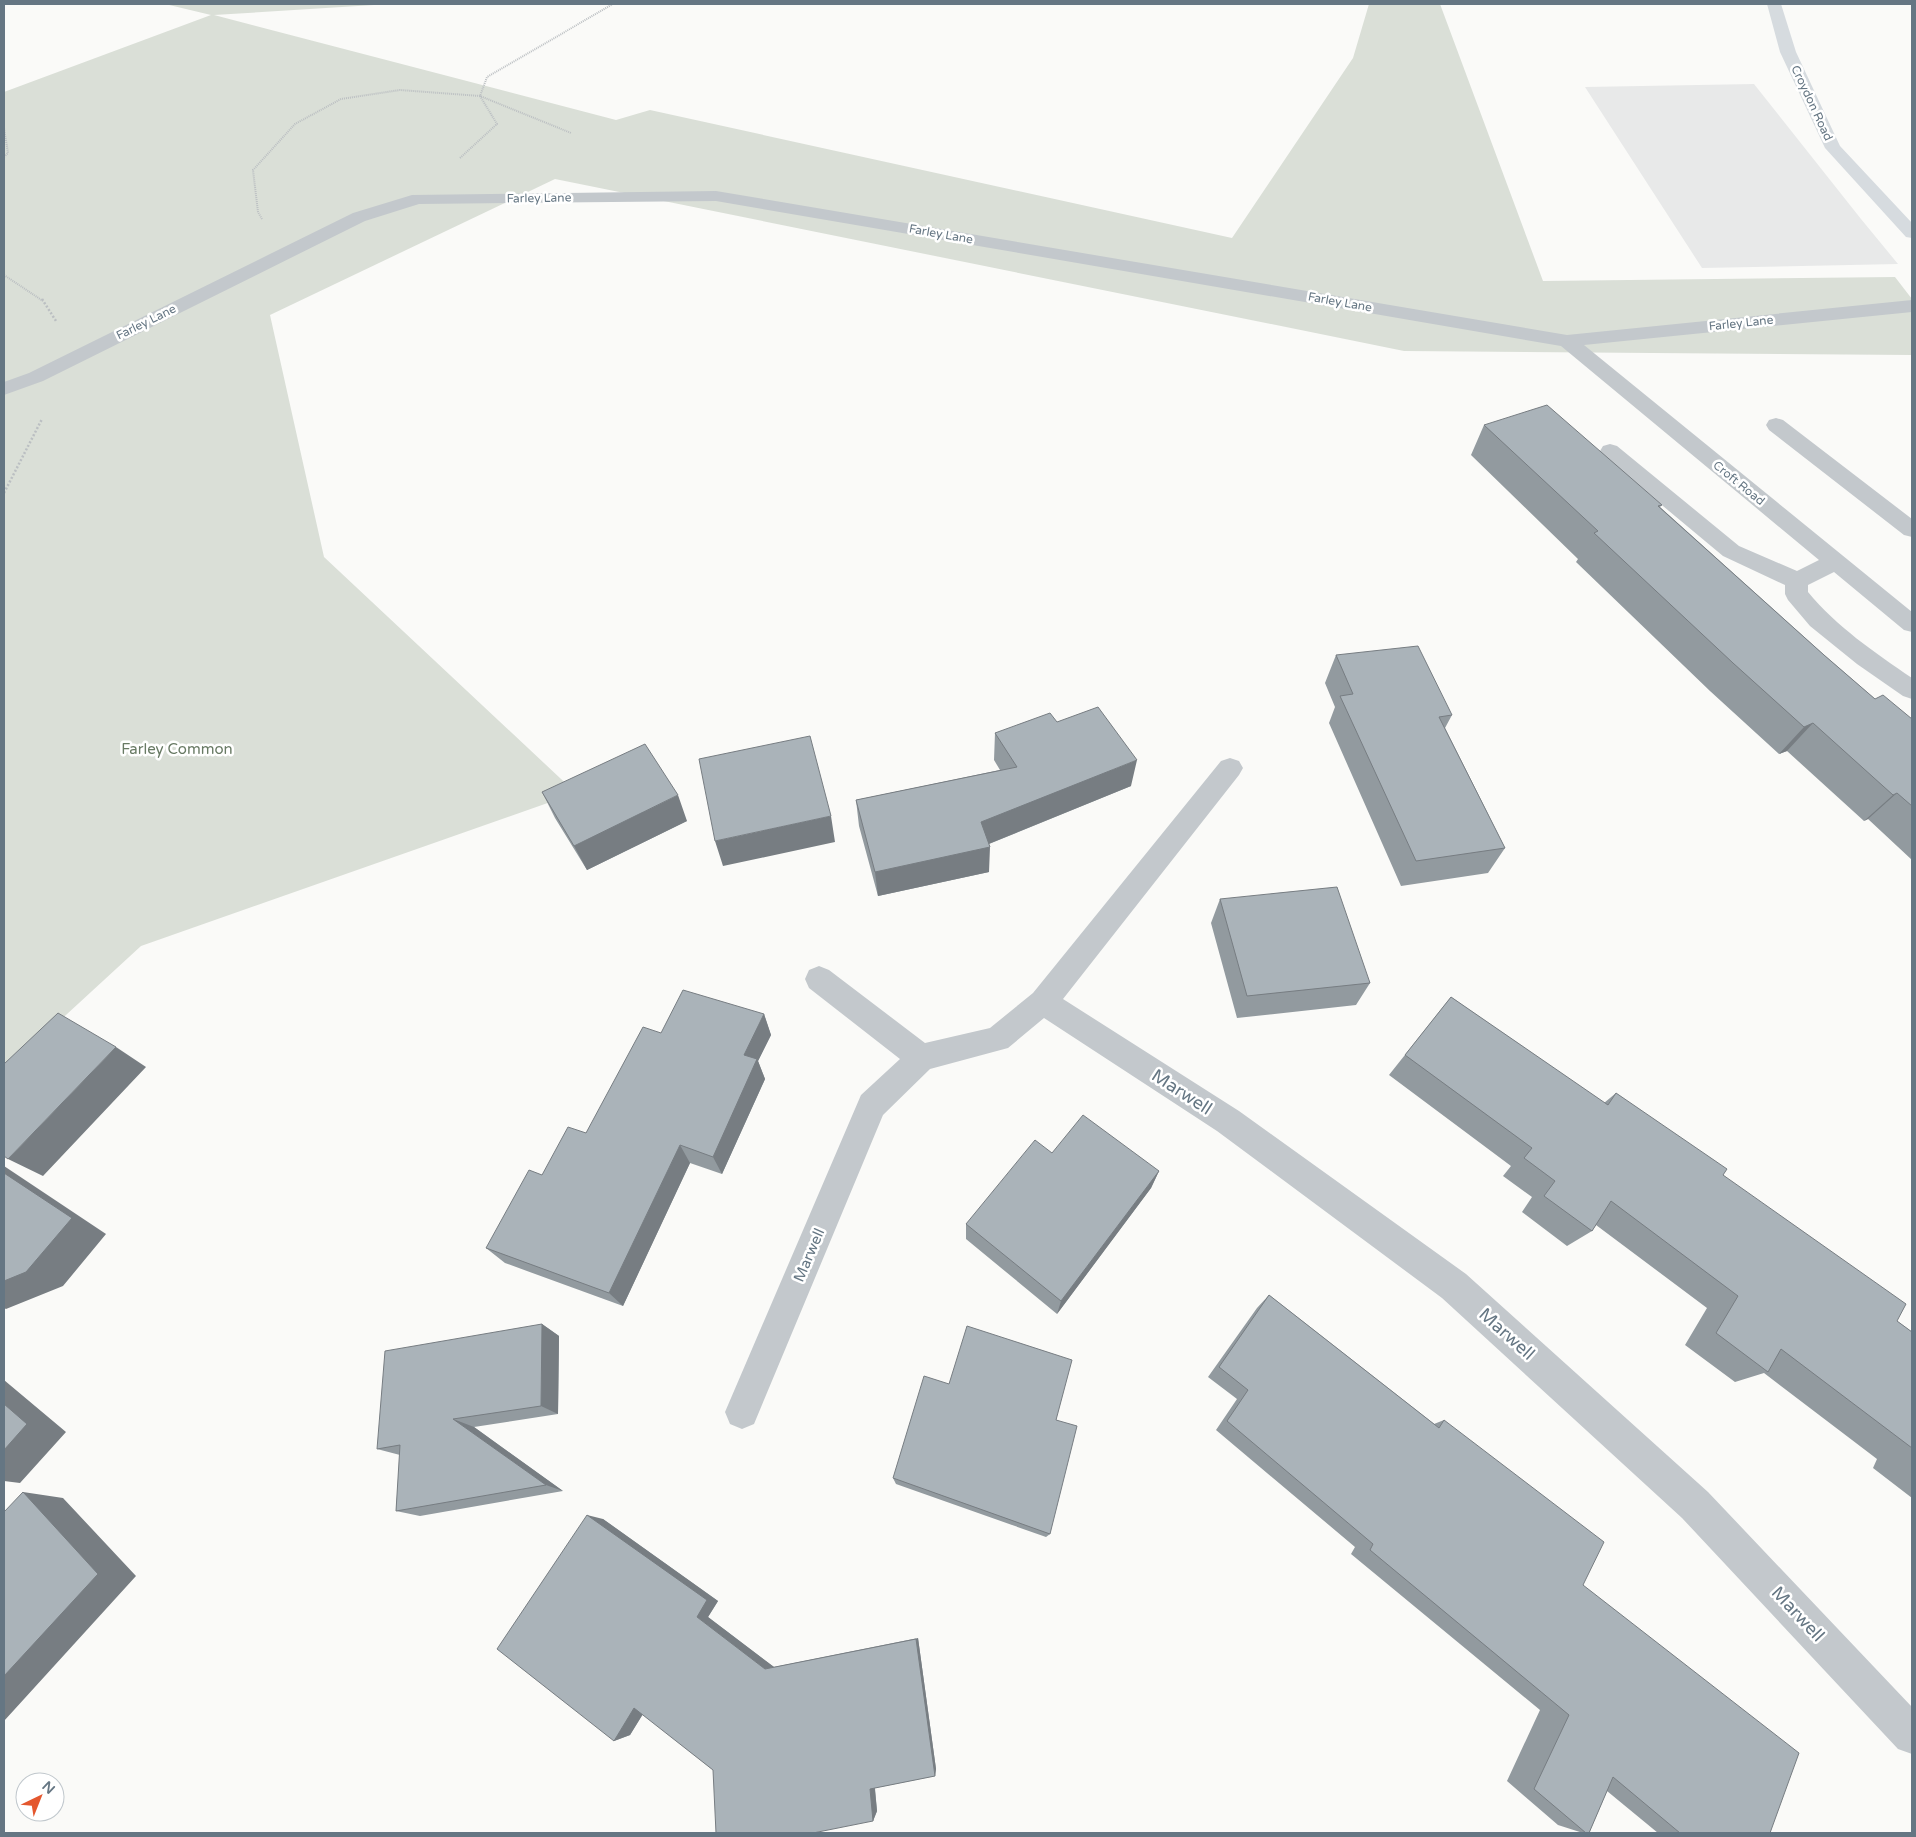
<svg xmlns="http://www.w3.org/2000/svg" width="1916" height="1837" viewBox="0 0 1916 1837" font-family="'Varela Round',sans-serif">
<rect width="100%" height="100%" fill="#fafaf8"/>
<!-- built -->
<path fill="#e8e9e9" d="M1754 84 1861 219 1898 264 1702 268 1585 87Z"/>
<!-- green -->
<path fill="#dadfd7" d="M165 4H390L214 15 616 120 650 110 1232 238 1353 58 1369 4H1440L1543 281 1895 277 1912 299V355L1404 351 555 179 270 315 324 557 576 793 141 946 4 1072V92L211 15Z"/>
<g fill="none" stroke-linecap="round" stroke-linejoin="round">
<!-- path-far1 -->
<path stroke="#bbbfc2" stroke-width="2" stroke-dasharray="1 1" stroke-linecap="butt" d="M4 128 8 153 4 157
M460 158 497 124 480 96 487 77 613 4
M262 219 258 212 253 170 295 124 341 99 400 90 480 96 571 133
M4 275 43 301"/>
<!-- path -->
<path stroke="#bbbfc2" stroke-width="2.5" stroke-dasharray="2 2" stroke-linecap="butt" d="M42 299 56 321
M4 493 42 419"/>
<!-- minor -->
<path fill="#c3c8cc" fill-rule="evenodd" d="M716 191 1567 335 1912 300V312L1584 345 1912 612V632L1904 630 1834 572 1808 585V592C1837 627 1874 652 1912 678V699L1903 696 1857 664 1810 626 1788 600 1785 594V585L1723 556 1603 456 1600 451 1603 446 1610 444 1617 446 1739 546 1797 571 1819 560 1561 346 716 201 419 204 365 221 43 381 4 395V382L29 373 353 213 412 195Z
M1776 418 1783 420 1912 519V537L1904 535 1769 430 1766 425 1769 420Z
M1230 758 1239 761 1243 768 1239 775 1063 999 1239 1111 1466 1274 1708 1492 1912 1707V1754L1898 1749 1682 1518 1442 1298 1217 1131 1044 1018 1008 1048 930 1069 883 1115 754 1424 742 1429 730 1424 725 1412 861 1095 900 1059 809 988 805 979 809 970 819 966 829 970 925 1043 990 1028 1033 993 1221 761Z"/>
<!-- major -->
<path fill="#d6dbdf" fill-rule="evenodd" d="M1767 4H1781L1796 52 1840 146 1912 223V238L1906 237 1825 148 1780 52Z"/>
</g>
<!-- wall -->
<path fill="#929a9f" d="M1484 425 1662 505 1660 507 1824 655 1875 699 1912 719V860L1868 819 1864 821 1787 751 1779 754 1710 691 1576 562 1578 559 1471 455Z
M1336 655 1452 715 1445 728 1505 848 1488 873 1401 886 1329 723 1335 707 1325 683Z
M1057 722 1131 786 989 844V872L878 896 859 826 856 800 1000 770 994 760 995 733Z
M542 792 687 821 587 870 555 818Z
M1220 899 1370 983 1356 1005 1237 1018 1211 923Z
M1451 997 1604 1103 1616 1093 1723 1175 1897 1321 1912 1332V1498L1873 1468 1877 1459 1764 1373 1735 1382 1685 1345 1707 1308 1596 1225 1592 1231 1567 1246 1522 1212 1532 1197 1503 1176 1511 1166 1389 1075Z
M764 1014 771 1035 758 1061 765 1079 722 1174 690 1163 623 1306 505 1263 486 1248 542 1175 586 1133 661 1033Z
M1052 1153 1159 1171 1151 1188 1057 1314 966 1239V1224Z
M1269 1295 1434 1424 1444 1420 1583 1585 1770 1833H1658L1607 1791 1589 1833H1583L1558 1825 1507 1781 1540 1710 1351 1554 1355 1547 1216 1430 1237 1399 1208 1377 1257 1308Z
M542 1324 559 1336 558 1414 474 1427 563 1491 420 1516 396 1511 400 1455 377 1449Z
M1056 1420 1050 1534 1046 1537 896 1484 893 1478Z
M603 1519 718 1601 708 1617 774 1667 918 1638 936 1769 935 1776 875 1788 877 1811 873 1821 713 1770 643 1714 630 1735 614 1741Z"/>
<!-- shaded-wall -->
<path fill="#777d82" d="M1813 723 1787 751 1779 754 1804 727Z
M1137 760 1131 786 981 847V822Z
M1897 793 1868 819 1864 821 1893 795Z
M678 795 687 821 587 870 574 846Z
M831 816 835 842 723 866 715 841Z
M990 847 989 872 878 896 875 872Z
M764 1014 771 1035 758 1061 765 1079 722 1174 713 1157 744 1055Z
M116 1047 146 1067 43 1176 8 1159Z
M680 1145 690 1163 623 1306 609 1293Z
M4 1166 106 1234 63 1286 6 1309 4 1308Z
M1159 1171 1151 1188 1057 1314 1061 1301Z
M542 1324 559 1336 558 1414 541 1406Z
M4 1380 66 1432 20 1483 4 1481Z
M453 1419 474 1427 563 1491 546 1485Z
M23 1492 63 1498 136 1576 4 1721V1676Z
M587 1515 603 1519 718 1601 708 1617 774 1667 765 1669 697 1617Z
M918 1638 936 1769 935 1776 916 1639Z
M649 1704 630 1735 614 1741 634 1708Z
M874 1781 877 1811 873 1821 870 1789Z"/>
<!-- building -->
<path fill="#aab3b9" stroke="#777d82" d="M1547 405 1662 505 1658 506 1824 655 1875 699 1883 695 1912 719V806L1897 793 1893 795 1813 723 1804 727 1733 663 1594 533 1598 531 1484 425Z
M1418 646 1452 715 1439 717 1505 848 1416 861 1340 696 1353 694 1336 655Z
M1098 707 1137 760 981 822 990 847 875 872 856 800 1017 767 995 733 1050 713 1057 722Z
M810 736 831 816 715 841 699 759Z
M645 744 678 795 574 846 542 792Z
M1337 887 1370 983 1247 996 1220 899Z
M683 990 764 1014 744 1055 757 1059 713 1157 680 1145 609 1293 486 1248 529 1170 542 1175 568 1127 586 1133 643 1027 661 1033Z
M1451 997 1608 1105 1616 1093 1727 1169 1723 1175 1906 1304 1897 1321 1912 1332V1448L1781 1349 1768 1372 1716 1333 1738 1296 1611 1201 1592 1231 1544 1196 1555 1181 1524 1158 1532 1148 1405 1055Z
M58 1013 116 1047 8 1159 4 1156V1064Z
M1083 1115 1159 1171 1061 1301 966 1224 1035 1140 1052 1153Z
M4 1173 72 1218 26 1272 4 1281Z
M1269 1295 1439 1428 1444 1420 1604 1542 1583 1585 1799 1753 1770 1833H1680L1613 1777 1589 1833H1586L1534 1789 1569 1715 1370 1550 1373 1544 1227 1421 1248 1390 1219 1367Z
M542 1324 541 1406 453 1419 546 1485 396 1511 400 1445 377 1449 385 1351Z
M967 1326 1072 1360 1056 1420 1077 1426 1050 1534 893 1478 924 1376 949 1384Z
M4 1404 27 1424 4 1450Z
M23 1492 98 1574 4 1676V1512Z
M587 1515 707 1600 697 1617 765 1669 916 1639 935 1776 870 1789 873 1821 813 1833H716L713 1770 634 1708 614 1741 497 1649Z"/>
<g text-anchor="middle" stroke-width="5" stroke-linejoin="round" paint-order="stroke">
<!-- far-street labels -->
<g font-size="12" fill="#657683" stroke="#fff">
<text transform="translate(1812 103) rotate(65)" y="4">Croydon Road</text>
<text transform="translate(539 198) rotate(-1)" y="4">Farley Lane</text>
<text transform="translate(941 234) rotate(10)" y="4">Farley Lane</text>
<text transform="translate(1340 302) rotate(10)" y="4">Farley Lane</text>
<text transform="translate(146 322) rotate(-26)" y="4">Farley Lane</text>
<text transform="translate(1741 323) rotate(-6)" y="4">Farley Lane</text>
<text transform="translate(1739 483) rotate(39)" y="4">Croft Road</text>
</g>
<!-- park labels -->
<g font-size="15" fill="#687a64" stroke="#fff">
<text x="177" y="754">Farley Common</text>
</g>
<!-- street labels -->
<g font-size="15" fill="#657683" stroke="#fff">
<text transform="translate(809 1255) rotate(-67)" y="5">Marwell</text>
</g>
<!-- near-street labels -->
<g font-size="18" fill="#657683" stroke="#fff">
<text transform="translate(1182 1092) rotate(33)" y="6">Marwell</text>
<text transform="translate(1507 1334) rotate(42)" y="6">Marwell</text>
<text transform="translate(1798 1614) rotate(47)" y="6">Marwell</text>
</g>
</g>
<!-- border -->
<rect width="1916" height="1837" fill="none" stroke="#657683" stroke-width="10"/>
<!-- north arrow -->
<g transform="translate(40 1797) rotate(43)"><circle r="24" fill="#ffffff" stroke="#c1c8cd"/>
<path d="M0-4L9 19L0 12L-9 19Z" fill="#e4572e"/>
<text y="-8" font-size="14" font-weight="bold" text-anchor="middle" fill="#657683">N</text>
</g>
</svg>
